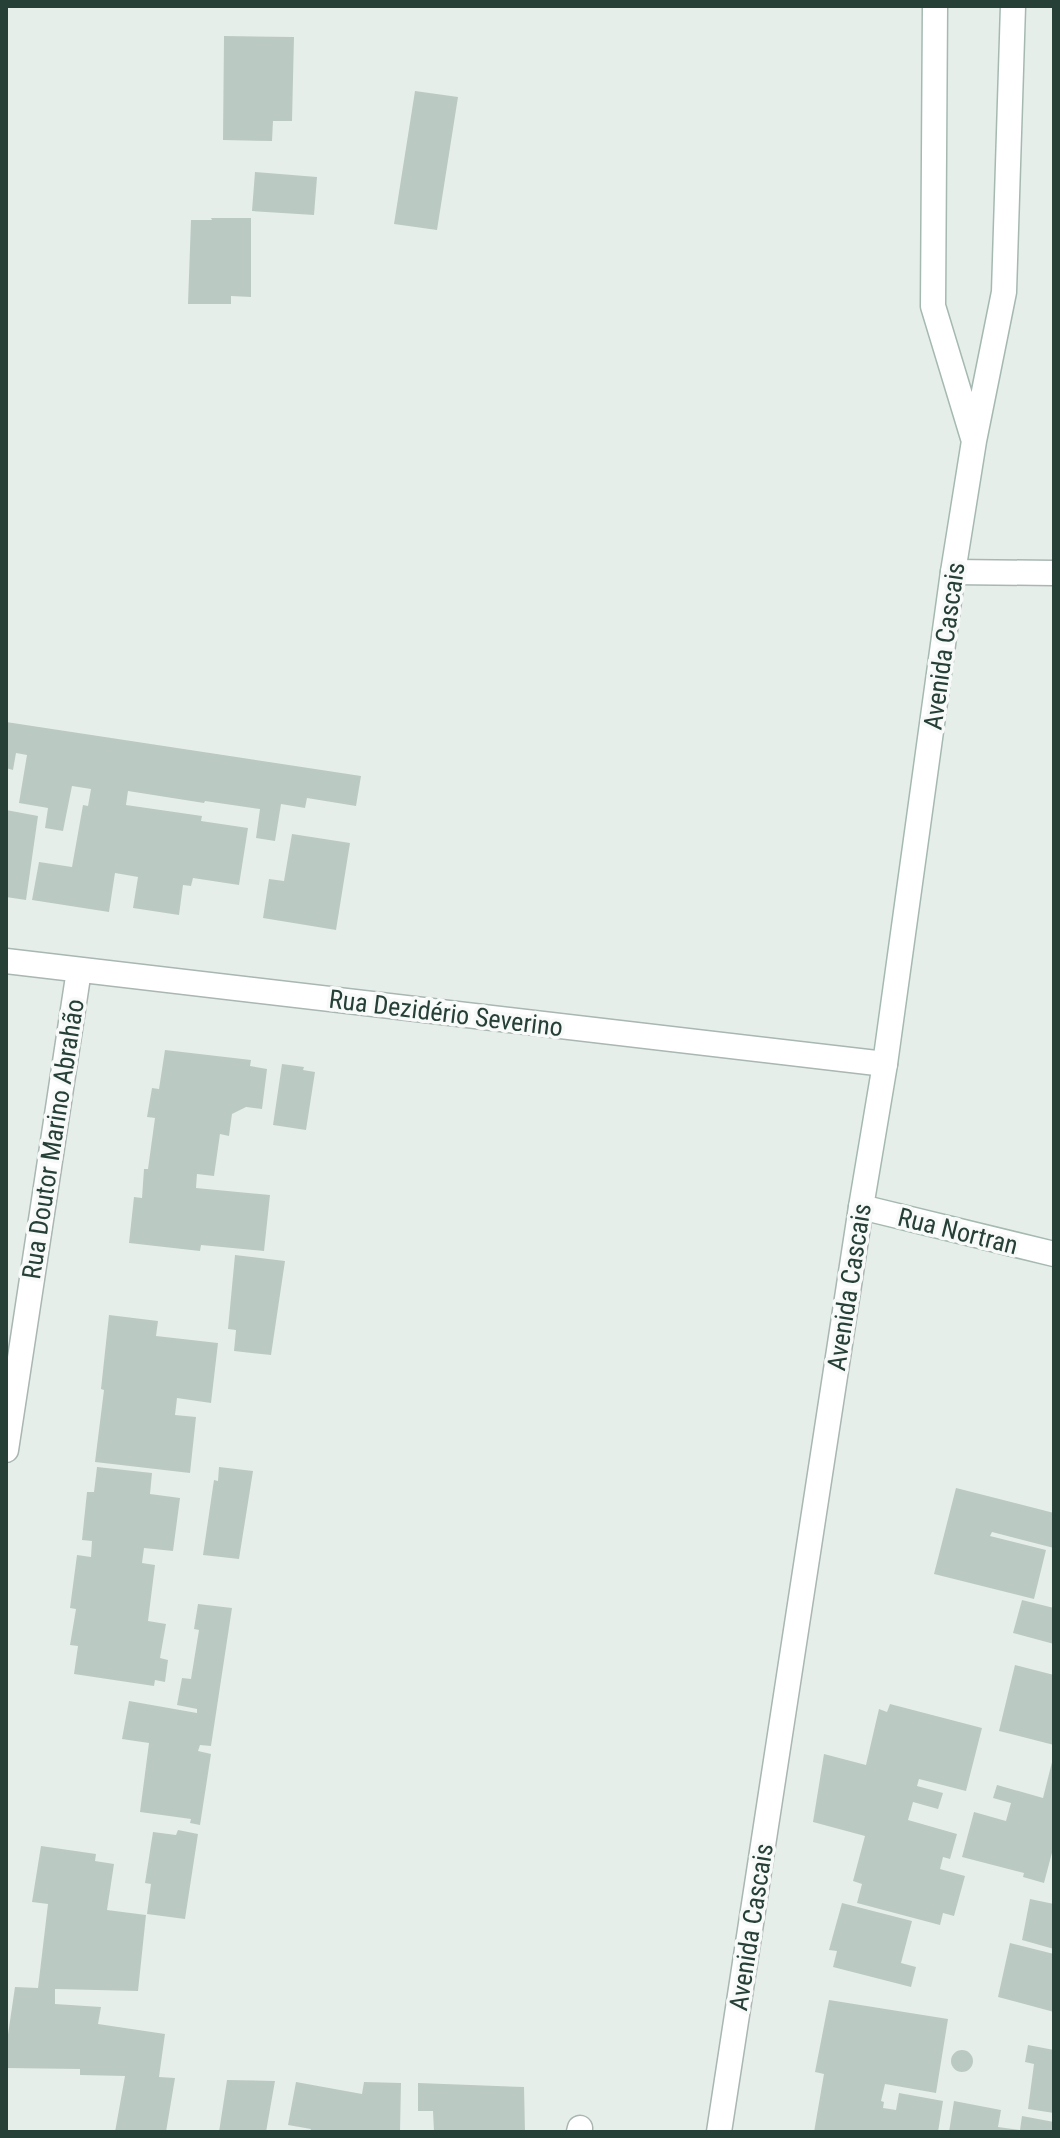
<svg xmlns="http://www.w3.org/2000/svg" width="1060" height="2138" viewBox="0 0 1060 2138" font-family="'Roboto Condensed',sans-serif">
<rect width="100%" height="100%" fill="#e6eeea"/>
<!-- building -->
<path fill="#bbc9c3" d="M224 36 294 37 292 121H273L272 141 223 140Z
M415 91 458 97 437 230 394 224Z
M255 172 317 177 314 215 252 211Z
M211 218H251V297L231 296V304H188L191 220H212Z
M6 722 361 776 356 806 307 798 305 808 281 804 275 841 256 838 260 809 205 801 204 803 128 791 126 805 202 816 201 821 248 828 239 885 193 878 191 886 183 885 179 915 133 908 138 877 115 873 109 912 32 900 39 862 72 867 83 805 88 806 91 789 72 786 63 831 45 828 48 808 19 803 27 755 16 753 13 770 6 768Z
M6 810 38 816 26 900 6 897Z
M292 834 350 843 336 930 263 918 269 879 284 881Z
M165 1050 251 1060 250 1066 267 1069 262 1109 246 1107 232 1114 229 1136 220 1134 214 1176 197 1174 196 1188 270 1195 264 1251 201 1245 200 1251 129 1243 134 1197 142 1198 144 1169H148L155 1118 147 1117 152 1088 159 1089Z
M282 1064 304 1067 303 1070 315 1072 306 1130 273 1125Z
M235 1255 285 1261 271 1355 234 1351 236 1330 228 1329Z
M109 1315 158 1321 156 1336 218 1343 211 1403 177 1398 175 1415 196 1417 190 1473 95 1462 104 1390 101 1389Z
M97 1467 152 1473 150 1494 180 1498 173 1551 144 1548 142 1563 155 1565 148 1621 166 1624 160 1658 168 1660 165 1682 155 1680 154 1686 74 1674 78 1646 70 1645 76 1609 70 1608 77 1555 91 1557 92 1541 82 1540 87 1492H94Z
M219 1467 253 1471 239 1559 203 1555 214 1480 218 1481Z
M956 1488 1054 1513V1548L992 1532 990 1536 1046 1550 1034 1599 934 1574Z
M1022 1600 1054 1608V1644L1013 1633Z
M198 1604 232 1608 211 1746 200 1745 198 1751 211 1754 200 1825 190 1823 191 1819 140 1812 149 1743 122 1739 129 1701 197 1713V1709L177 1705 182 1678 191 1679 199 1630 194 1629Z
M1015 1665 1054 1675V1745L999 1731Z
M890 1704 982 1728 966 1791 919 1779 917 1786 943 1793 938 1809 913 1802 908 1820 957 1834 950 1859 943 1857 940 1869 965 1876 954 1916 943 1913 940 1925 857 1903 862 1884 853 1881 865 1836 813 1822 824 1754 866 1765 879 1709 887 1712Z
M1053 1758 1054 1845 1044 1883 1023 1877 1024 1873 962 1857 974 1812 1006 1821 1011 1803 993 1798 997 1785 1043 1798Z
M178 1830 198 1834 185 1919 147 1914 151 1884 145 1883 153 1832 176 1835Z
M41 1846 96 1854 95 1861 114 1864 107 1910 146 1915 138 1991 55 1989V2004L101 2007 98 2024 165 2034 159 2077 175 2078 166 2132H115L125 2076 80 2075V2069L6 2068V2048L15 1987 38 1988 48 1904 32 1902Z
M1030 1899 1054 1904V1949L1022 1940Z
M842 1903 912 1921 901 1963 916 1967 911 1987 833 1967 837 1951 829 1950Z
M1010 1943 1054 1954V2012L998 1997Z
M829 2000 948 2019 936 2093 885 2084 881 2101 884 2102 883 2108 896 2110 899 2093 943 2101 938 2132H814L824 2074 815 2072Z
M1028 2045 1054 2050V2113L1028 2109 1034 2064 1025 2062Z
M951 2061a11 11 0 1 1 22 0a11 11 0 1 1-22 0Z
M227 2080 275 2081 266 2132H219Z
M296 2082 362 2094 364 2082 401 2083 400 2132H310L311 2129 288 2125Z
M418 2083 524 2087 525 2132H434L433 2111H418Z
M954 2101 1001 2110 998 2127 1020 2130 1022 2116 1054 2122V2132H949Z"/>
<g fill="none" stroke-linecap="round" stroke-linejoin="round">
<defs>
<path id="street" d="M953 572 1054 573
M6 961 885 1064
M6 1450 79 970
M579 2132 580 2128
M719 2132 861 1207"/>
<path id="secondary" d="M935 6 933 306 973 438
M1013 6 1004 292 974 441 953 572 885 1064 861 1207 1054 1254"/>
</defs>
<!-- street casing -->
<use href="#street" stroke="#a9b6b1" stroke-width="27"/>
<!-- secondary casing -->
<use href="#secondary" stroke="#a5b9b1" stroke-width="27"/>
<!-- street -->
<use href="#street" stroke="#fff" stroke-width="24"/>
<!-- secondary -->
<use href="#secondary" stroke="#fff" stroke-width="24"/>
</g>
<g text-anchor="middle" stroke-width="7" stroke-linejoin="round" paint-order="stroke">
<!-- street labels -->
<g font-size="26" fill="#263f37" stroke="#f7faf8">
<text transform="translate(944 646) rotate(-82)" y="9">Avenida Cascais</text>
<text transform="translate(446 1013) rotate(7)" y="9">Rua Dezidério Severino</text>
<text transform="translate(53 1139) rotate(-81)" y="9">Rua Doutor Marino Abrahão</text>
<text transform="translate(958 1231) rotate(14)" y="9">Rua Nortran</text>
<text transform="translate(849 1287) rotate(-81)" y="9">Avenida Cascais</text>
<text transform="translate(751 1927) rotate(-81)" y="9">Avenida Cascais</text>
</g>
</g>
<!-- border -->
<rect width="1060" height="2138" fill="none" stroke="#263f37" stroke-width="16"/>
</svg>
